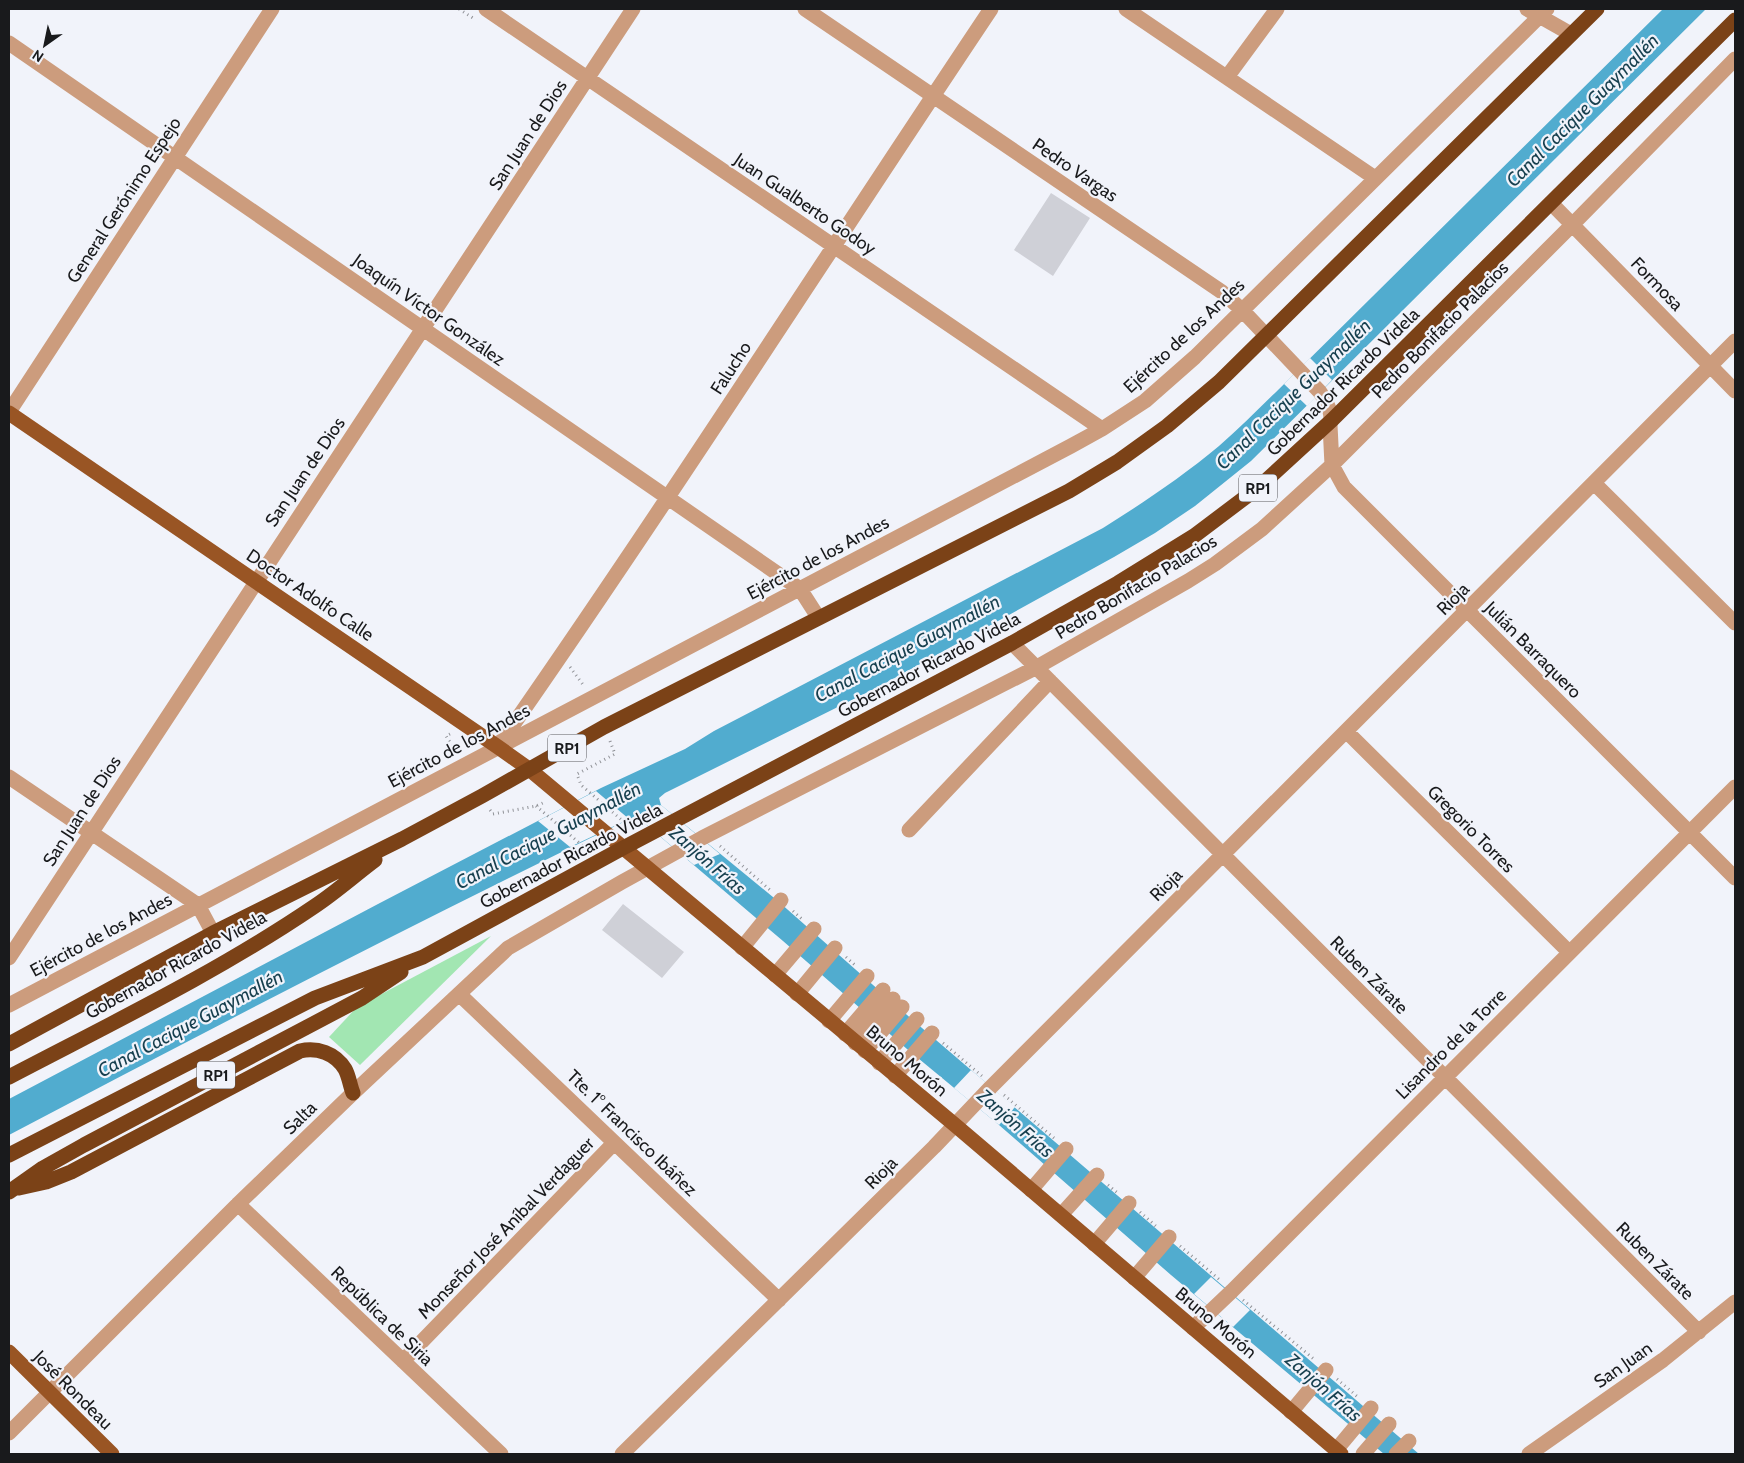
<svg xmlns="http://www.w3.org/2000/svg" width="1744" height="1463" viewBox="0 0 1744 1463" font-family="Cabin,sans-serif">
<rect width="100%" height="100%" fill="#f1f3fa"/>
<!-- green -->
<path fill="#a2e6b2" d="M491 936 360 1065 329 1037 357 1007Z"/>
<!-- water -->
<path fill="#51accf" d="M1663 9H1706L1251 461 1195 506 1155 533 1114 557 882 685 665 793 659 798 661 805 779 902 915 1022 1419 1454H1384L1372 1444 1171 1275 999 1125 907 1049 783 941 636 816C424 918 216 1026 9 1135V1099L378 904 601 788 685 749 714 731 1103 528C1143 503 1183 476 1219 446 1239 429 1257 410 1275 393Z"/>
<!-- pier -->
<path fill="#f1f3fa" d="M1310 358 1332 380 1307 406 1284 384Z
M596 791 629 819 570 847 538 821Z
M661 805 720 854 694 865 636 816Z
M971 1070 1015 1107 999 1125 954 1088Z
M1211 1277 1250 1310 1233 1327 1194 1294Z"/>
<!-- building -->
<path fill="#cfd0d7" d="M1051 193 1090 218 1053 276 1014 250Z
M623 904 684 952 662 978 602 930Z"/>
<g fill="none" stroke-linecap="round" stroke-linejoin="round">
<!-- path -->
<path stroke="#909297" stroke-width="3" stroke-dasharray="1 4" stroke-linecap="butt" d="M459 9 473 18
M570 667 584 686
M450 734 446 736 457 753
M610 741 615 754 577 774 581 785 624 822 632 824
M536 806 583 846
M490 810 493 814 536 806 545 802
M720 846 770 890
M793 911 803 920
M846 957 856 966
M943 1043 982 1076
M1004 1095 1054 1138
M1108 1185 1119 1194
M1140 1212 1158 1228
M1180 1246 1221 1281
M1243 1300 1315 1360
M1337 1379 1359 1398"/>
<!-- minor -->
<path stroke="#cc9c7d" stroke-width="15" d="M486 9 1102 429
M805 9 1222 292 1242 310 1320 392C1326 402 1334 414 1330 425L1332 465 1344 487 1735 878
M1126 9 1375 178
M1527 9 1571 34
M9 43 800 589 818 617
M1227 77 1277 9
M1551 203 1735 391
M9 412 272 9
M1594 483 1735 623
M1012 643 1699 1332
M1347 732 1569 952
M499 745C668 503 827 254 991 9
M9 777 198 905 213 933
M909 830 1050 681
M742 948 781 900
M9 958 633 9
M775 975 814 929
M459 994 779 1300
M797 994 835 948
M9 1005 1071 446 1102 429 1145 401 1195 357 1547 9
M829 1021 867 976
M845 1034 883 990
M855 1043 893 999
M865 1051 902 1007
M879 1063 917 1019
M895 1076 932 1033
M1031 1190 1066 1149
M238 1204 501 1454
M1061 1215 1097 1175
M1094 1244 1129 1203
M1134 1278 1169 1237
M1193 1328 1232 1291 1735 787
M403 1361 614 1143
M1291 1412 1326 1370
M9 1433 238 1204 353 1093 508 948 622 882 702 838 1037 667 1188 581 1215 564 1262 529 1332 465 1573 224 1735 59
M1336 1450 1371 1408
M622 1454 934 1147 991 1087 1735 341
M1363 1454 1389 1424
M1396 1454 1409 1441
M1529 1454 1663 1360 1735 1302"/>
<!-- major -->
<path stroke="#995524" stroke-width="15" d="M9 413 498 747 529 769 955 1125 1341 1454
M9 1352 112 1454"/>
<!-- highway -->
<path stroke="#7b4217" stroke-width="15" d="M9 1044 213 933 402 839 482 796 604 727 1069 491 1117 462 1167 426 1219 382 1597 9
M9 1077C112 1023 218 972 315 906 336 892 355 875 375 860
M9 1155 315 998 423 957 623 848 1012 643 1118 583 1194 536 1259 487 1332 420 1735 20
M19 1188 46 1182 71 1172 300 1051C317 1047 335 1053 345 1069 349 1076 350 1086 353 1093
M9 1192 43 1168 84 1145 362 998 401 972"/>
</g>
<g text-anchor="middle" stroke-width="4.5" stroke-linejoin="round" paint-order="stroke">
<!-- shield labels -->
<g fill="#f1f3fa" stroke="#5a5b5f" stroke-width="1">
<rect x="1239" y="474.5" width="38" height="27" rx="4"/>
<rect x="548" y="734.5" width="38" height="27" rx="4"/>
<rect x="197" y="1061.5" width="38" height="27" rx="4"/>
</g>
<g font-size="16" font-weight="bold" fill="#191a1c">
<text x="1258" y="494">RP1</text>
<text x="567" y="754">RP1</text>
<text x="216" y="1081">RP1</text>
</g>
<!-- street labels -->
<g font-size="18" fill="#191a1c" stroke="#f1f3fa">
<text transform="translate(528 135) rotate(-57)" y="6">San Juan de Dios</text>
<text transform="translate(1075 170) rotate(34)" y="6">Pedro Vargas</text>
<text transform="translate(124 200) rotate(-57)" y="6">General Gerónimo Espejo</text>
<text transform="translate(805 204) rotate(34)" y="6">Juan Gualberto Godoy</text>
<text transform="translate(1657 284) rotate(46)" y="6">Formosa</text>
<text transform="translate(429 310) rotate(35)" y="6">Joaquín Víctor González</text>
<text transform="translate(1440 330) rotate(-45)" y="6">Pedro Bonifacio Palacios</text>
<text transform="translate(1184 336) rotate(-43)" y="6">Ejército de los Andes</text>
<text transform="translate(731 368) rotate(-57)" y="6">Falucho</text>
<text transform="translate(1343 382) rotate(-44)" y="6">Gobernador Ricardo Videla</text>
<text transform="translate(305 472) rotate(-56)" y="6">San Juan de Dios</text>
<text transform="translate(818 558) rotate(-28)" y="6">Ejército de los Andes</text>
<text transform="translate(1136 587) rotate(-31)" y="6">Pedro Bonifacio Palacios</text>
<text transform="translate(310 595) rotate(34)" y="6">Doctor Adolfo Calle</text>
<text transform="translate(1453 599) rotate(-45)" y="6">Rioja</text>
<text transform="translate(1533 650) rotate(45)" y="6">Julián Barraquero</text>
<text transform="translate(929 665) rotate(-28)" y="6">Gobernador Ricardo Videla</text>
<text transform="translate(459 746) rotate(-28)" y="6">Ejército de los Andes</text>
<text transform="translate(82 811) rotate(-57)" y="6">San Juan de Dios</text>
<text transform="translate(1471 829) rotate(45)" y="6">Gregorio Torres</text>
<text transform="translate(571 856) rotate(-28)" y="6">Gobernador Ricardo Videla</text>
<text transform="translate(1166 885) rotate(-45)" y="6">Rioja</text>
<text transform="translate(101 935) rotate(-28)" y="6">Ejército de los Andes</text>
<text transform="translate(176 965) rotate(-29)" y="6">Gobernador Ricardo Videla</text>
<text transform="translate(1369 975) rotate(45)" y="6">Ruben Zárate</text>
<text transform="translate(1451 1044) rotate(-45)" y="6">Lisandro de la Torre</text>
<text transform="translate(907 1061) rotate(40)" y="6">Bruno Morón</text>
<text transform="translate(300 1118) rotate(-44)" y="6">Salta</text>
<text transform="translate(632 1133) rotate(44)" y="6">Tte. 1° Francisco Ibáñez</text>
<text transform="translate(881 1173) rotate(-45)" y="6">Rioja</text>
<text transform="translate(506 1228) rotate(-46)" y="6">Monseñor José Aníbal Verdaguer</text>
<text transform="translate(1655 1261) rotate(45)" y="6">Ruben Zárate</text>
<text transform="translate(382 1316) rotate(44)" y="6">República de Siria</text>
<text transform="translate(1216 1323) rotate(40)" y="6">Bruno Morón</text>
<text transform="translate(1623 1365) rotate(-35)" y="6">San Juan</text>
<text transform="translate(73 1390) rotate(45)" y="6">José Rondeau</text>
</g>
<!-- water labels -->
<g font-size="19" font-style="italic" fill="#163f4e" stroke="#f1f3fa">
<text transform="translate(1582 110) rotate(-45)" y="7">Canal Cacique Guaymallén</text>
<text transform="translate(1293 394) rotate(-44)" y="7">Canal Cacique Guaymallén</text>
<text transform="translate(907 648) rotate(-28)" y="7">Canal Cacique Guaymallén</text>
<text transform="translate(548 835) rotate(-28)" y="7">Canal Cacique Guaymallén</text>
<text transform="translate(708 860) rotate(41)" y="7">Zanjón Frías</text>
<text transform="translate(190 1023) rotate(-28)" y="7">Canal Cacique Guaymallén</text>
<text transform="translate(1016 1123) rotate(41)" y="7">Zanjón Frías</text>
<text transform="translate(1324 1387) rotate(41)" y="7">Zanjón Frías</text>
</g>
</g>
<!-- border -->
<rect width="1744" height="1463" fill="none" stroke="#191a1c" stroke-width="20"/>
<!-- north arrow -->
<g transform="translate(45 45) rotate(213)" stroke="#f1f3fa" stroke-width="4" paint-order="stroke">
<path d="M0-4L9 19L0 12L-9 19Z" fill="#191a1c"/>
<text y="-8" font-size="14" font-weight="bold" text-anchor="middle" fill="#191a1c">N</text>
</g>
</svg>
